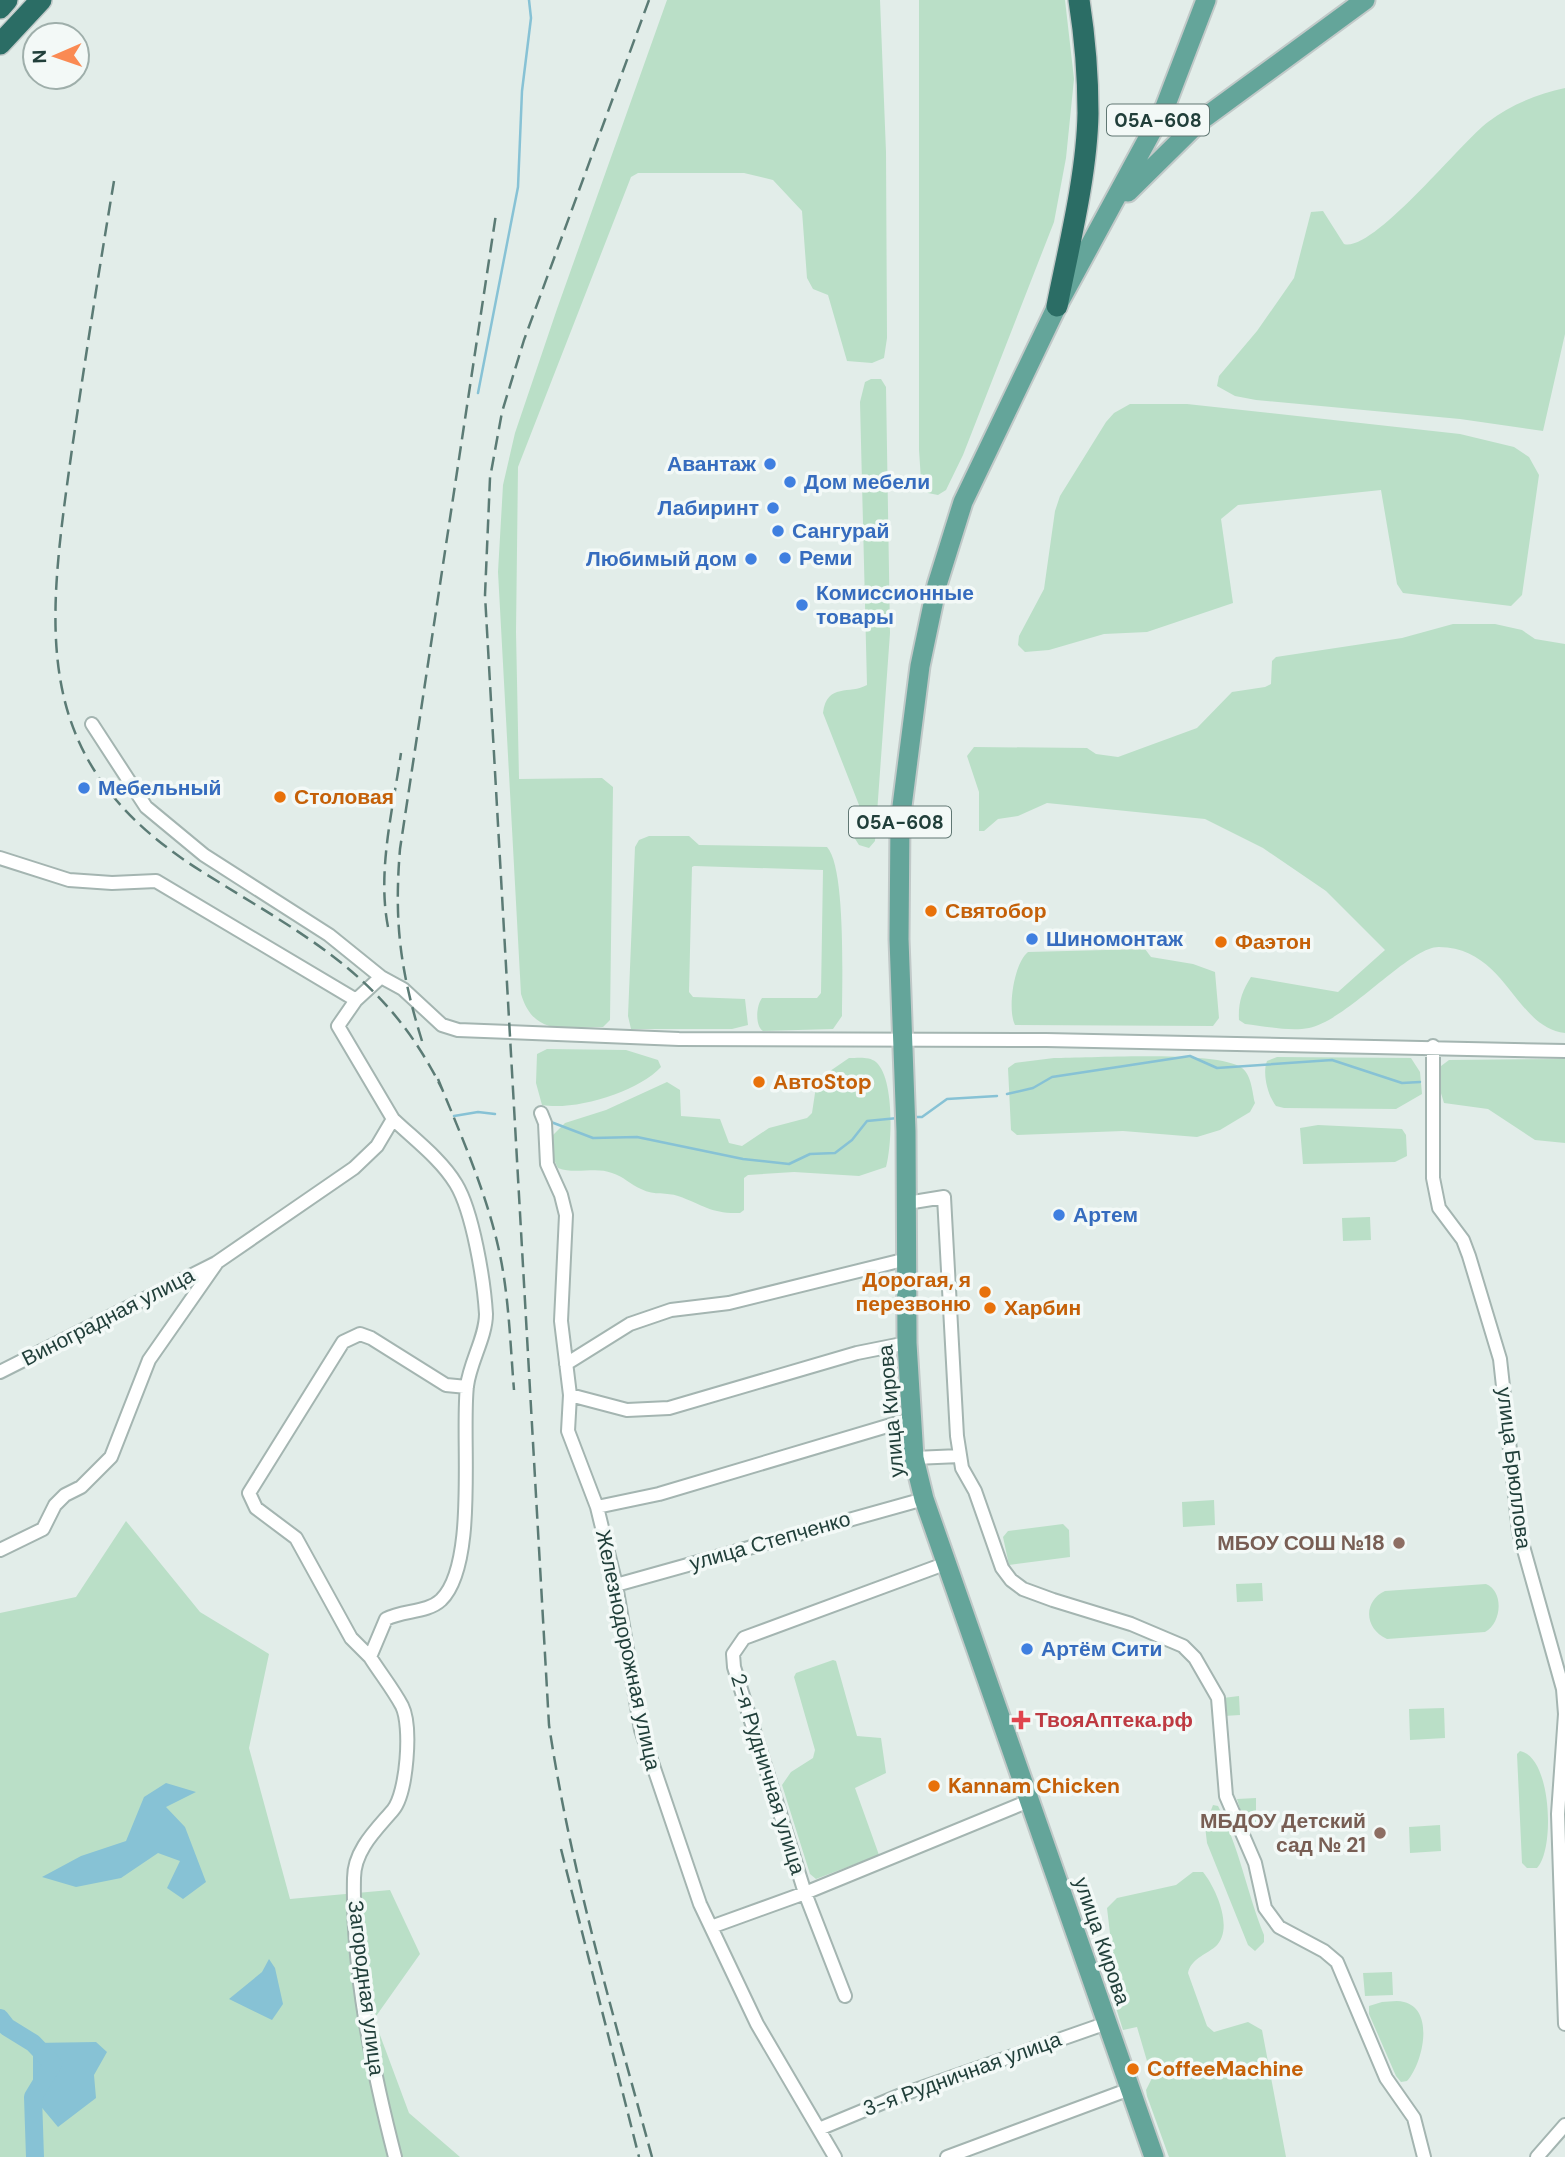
<svg xmlns="http://www.w3.org/2000/svg" width="1565" height="2157" viewBox="0 0 1565 2157" font-family="'DM Sans',sans-serif">
<rect width="100%" height="100%" fill="#e2ede9"/>
<!-- green -->
<path fill="#badfc7" d="M667 0H880L886 152 887 338 884 358 872 363 847 361 828 295 813 289 807 278 802 211 773 180 744 173H638L631 177 518 467 516 632 519 779 602 778 613 787 610 1020 603 1027C565 1027 534 1037 521 994L498 572 503 485 515 433 557 309Z
M919 0H1065L1074 79 1066 158 1054 222 963 455 946 490 938 495 928 493 921 480 919 450Z
M1565 88V334L1543 431 1460 419 1256 400 1235 396 1217 386 1219 376 1257 331 1294 278 1311 212 1323 211 1344 244C1373 253 1461 142 1488 122 1510 105 1537 94 1565 88Z
M871 379H881L886 387 890 633 875 841 869 848 859 845 852 834 860 813 859 805 823 713C827 682 850 695 867 685L860 402 865 382Z
M1130 404H1187L1460 434 1514 447 1529 457 1539 475 1522 595 1511 606 1403 593 1397 584 1381 490 1238 505 1221 519 1233 603 1147 632 1104 634 1049 650 1025 652 1018 645 1019 636 1044 589 1055 511 1060 496 1106 422 1114 413Z
M1453 624H1495L1522 630 1535 639 1565 644V1033C1514 1027 1507 948 1439 947 1410 946 1348 1020 1309 1028 1290 1032 1265 1026 1245 1024L1239 1020C1238 1003 1242 991 1251 977L1338 992 1385 950 1326 891 1263 848 1205 819 1047 803 1018 816 998 819 984 831H979V792L967 756 974 747 1087 748 1096 754 1118 757 1197 728 1232 692 1265 687 1271 684 1272 661 1276 657 1402 638Z
M649 836H689L699 845 827 847C846 867 842 983 842 1016L833 1029 763 1031C755 1026 756 1006 762 998H817L821 993 823 870 694 866 692 867 689 992 693 997 745 999 748 1025 732 1029H631L628 1016 635 847 639 840Z
M1145 949 1151 957 1193 964 1215 972 1219 1018 1213 1026 1015 1025C1007 1009 1014 963 1028 952Z
M547 1049 626 1050 658 1060 661 1067C638 1092 575 1111 542 1105L536 1083 537 1054Z
M1277 1057 1411 1058 1420 1072 1422 1094 1396 1109 1284 1108 1276 1106C1268 1096 1262 1074 1267 1061Z
M849 1058C857 1058 869 1056 876 1062 895 1079 892 1145 886 1167L859 1176 794 1172 748 1175 744 1178V1210L740 1213C711 1214 704 1205 678 1196 667 1192 655 1196 641 1189 631 1185 623 1176 612 1173 595 1166 576 1175 558 1168L553 1158V1135L565 1123 606 1110 667 1082 680 1090 681 1116 720 1119 729 1143 742 1146 769 1128 807 1118 812 1113 817 1080Z
M1054 1058C1089 1058 1219 1050 1242 1068 1252 1076 1252 1092 1255 1103L1250 1112 1220 1130 1197 1137 1123 1131 1017 1135 1011 1130 1008 1068 1015 1063Z
M1565 1059V1143L1535 1140 1488 1109 1444 1103 1440 1090 1441 1066 1449 1060Z
M1318 1125 1402 1129 1406 1135 1407 1156 1395 1162 1303 1164 1300 1128Z
M1370 1217 1371 1240 1343 1241 1342 1218Z
M1214 1500 1215 1525 1183 1527 1182 1502Z
M126 1521 200 1612 269 1654 249 1748 290 1899 390 1890 420 1954 374 2019 409 2113 460 2157H0V1613L76 1597Z
M1063 1524 1069 1530 1070 1557 1009 1565 1003 1537 1008 1531Z
M1262 1583 1263 1601 1237 1602 1236 1584Z
M1486 1584C1504 1591 1502 1623 1485 1632L1387 1639C1364 1629 1363 1601 1385 1591Z
M833 1660 836 1661 857 1736 881 1738 886 1773 855 1788 879 1855 816 1879 810 1874 782 1785 791 1772 813 1758 815 1750 794 1677 796 1673Z
M1239 1696 1240 1715 1224 1716 1223 1698Z
M1444 1708 1445 1738 1410 1740 1409 1709Z
M1520 1751C1552 1757 1555 1850 1537 1868H1527L1522 1863 1517 1754Z
M1256 1798V1822H1244L1237 1799Z
M1213 1805 1218 1806C1239 1846 1247 1893 1264 1935V1942L1255 1951 1248 1945 1207 1843 1205 1826Z
M1440 1825 1441 1851 1410 1853 1409 1827Z
M1193 1872H1203C1216 1888 1235 1930 1215 1947 1205 1955 1191 1959 1188 1973L1207 2026 1214 2032 1248 2022 1262 2030 1286 2157H1169L1147 2096 1146 2090 1152 2078 1137 2027 1123 2030 1099 1954 1111 1942 1107 1908 1117 1898 1176 1885Z
M1392 1972 1393 1995 1365 1996 1363 1973Z
M1382 2002C1389 2002 1397 2000 1404 2002 1436 2010 1422 2065 1407 2081L1401 2082 1396 2076 1369 2014V2006Z"/>
<!-- water -->
<path fill="#87c2d5" d="M166 1783 196 1792 166 1807 185 1827 206 1882 183 1899 167 1888 180 1861 158 1853 121 1878 76 1887 42 1877 81 1856 126 1841 144 1797Z
M269 1959 275 1968 283 2004 272 2020 229 1999 262 1972Z
M96 2042 107 2052 94 2075 96 2098 58 2127 33 2097V2043Z"/>
<g fill="none" stroke-linecap="round" stroke-linejoin="round">
<!-- stream -->
<path stroke="#87c2d5" stroke-width="2.5" d="M478 393 518 187 522 91 531 18 529 0
M1007 1094 1033 1088 1052 1077 1190 1056 1217 1068 1332 1060 1402 1083 1420 1082
M454 1116 478 1112 495 1114
M915 1117H922L947 1099 997 1096
M551 1122 593 1138 637 1137 743 1159 789 1164 810 1154 835 1153 852 1140 867 1121 898 1118"/>
<!-- river -->
<path stroke="#87c2d5" stroke-width="18" d="M0 2018 7 2027 33 2043 53 2064 33 2097 35 2157"/>
<defs>
<path id="street" d="M92 724 146 807 204 855 329 935 381 977 403 989 442 1025 458 1030 679 1039 1046 1040 1565 1051
M0 858 69 880 112 883 156 881 356 1000
M1433 1046V1178L1439 1208 1463 1240 1469 1256 1500 1359 1519 1532 1563 1689 1565 1714 1558 1814 1565 2024
M541 1113 545 1123 547 1164 561 1195 566 1215 561 1321 570 1395 568 1431 597 1507 616 1585 641 1730 700 1904 757 2024 835 2157
M393 1119C414 1139 441 1159 456 1184 473 1212 484 1281 486 1314 486 1337 470 1362 467 1386 461 1436 478 1564 441 1600 427 1613 403 1610 386 1619L370 1657C380 1673 393 1689 402 1706 412 1726 407 1793 393 1810 377 1829 354 1850 354 1878 352 1970 372 2068 395 2157
M907 1203 944 1197 957 1436 962 1468 975 1491 1002 1568 1011 1580 1023 1589 1053 1600 1131 1624 1183 1646 1195 1658 1218 1698 1226 1796 1255 1863 1265 1908 1279 1927 1324 1951 1337 1962 1386 2078 1414 2118 1424 2157
M566 1364 630 1324 671 1310 729 1303 907 1259
M0 1372 216 1263 354 1168 377 1146 393 1119 338 1026 356 1000 381 977
M570 1395 627 1410 669 1408 857 1353 907 1343
M914 1458 960 1456
M597 1507 659 1494 911 1419
M0 1550 43 1529 55 1505 65 1495 81 1487 111 1457 149 1360 216 1264
M616 1585 924 1499
M370 1657 351 1638 296 1538 256 1508 249 1493 343 1342 360 1334 371 1338 446 1385 467 1387
M711 1927 805 1893 1029 1801
M845 1996 805 1893 734 1667 733 1654 744 1638 947 1563
M819 2129 901 2095 1107 2023
M947 2157 1130 2089
M1537 2157 1565 2125"/>
<path id="primary" d="M1128 192 1200 121 1365 0
M1154 2157 924 1499 914 1458 907 1343 906 1131 899 939 900 822 920 666 937 585 963 502 1057 306 1165 107 1206 0"/>
<path id="highway" d="M0 8 7 0
M0 44 41 0
M1057 306C1069 246 1087 174 1088 113 1088 75 1085 38 1079 0"/>
</defs>
<!-- street casing -->
<use href="#street" stroke="#a4b5b1" stroke-width="16"/>
<!-- primary casing -->
<use href="#primary" stroke="#c1c9c8" stroke-width="23"/>
<!-- highway casing -->
<use href="#highway" stroke="#c1c9c8" stroke-width="24"/>
<!-- street -->
<use href="#street" stroke="#fff" stroke-width="12"/>
<!-- primary -->
<use href="#primary" stroke="#64a59a" stroke-width="19"/>
<!-- highway -->
<use href="#highway" stroke="#2b6d65" stroke-width="21"/>
<!-- rail -->
<path stroke="#5b7b75" stroke-width="2.5" stroke-dasharray="14 7" stroke-linecap="butt" d="M649 0 524 340 502 412 490 478 485 595 549 1725C571 1872 613 2014 652 2157
M114 181C99 270 85 360 72 449 47 629 26 761 201 871 304 936 385 973 442 1089
M388 927C377 871 393 809 401 753
M422 1041C400 970 394 922 400 849L496 214
M438 1079C460 1133 485 1189 498 1246 509 1293 510 1342 514 1390
M561 1849 639 2157"/>
</g>
<!-- markers -->
<g fill="#3f7fe0" stroke="#f3f9f7" stroke-width="2.5">
<circle cx="770" cy="464" r="7"/>
<circle cx="790" cy="482" r="7"/>
<circle cx="773" cy="508" r="7"/>
<circle cx="778" cy="531" r="7"/>
<circle cx="785" cy="558" r="7"/>
<circle cx="751" cy="559" r="7"/>
<circle cx="802" cy="605" r="7"/>
<circle cx="84" cy="788" r="7"/>
<circle cx="1032" cy="939" r="7"/>
<circle cx="1059" cy="1215" r="7"/>
<circle cx="1027" cy="1649" r="7"/>
</g>
<g fill="#e8710a" stroke="#f3f9f7" stroke-width="2.5">
<circle cx="280" cy="797" r="7"/>
<circle cx="931" cy="911" r="7"/>
<circle cx="1221" cy="942" r="7"/>
<circle cx="759" cy="1082" r="7"/>
<circle cx="985" cy="1292" r="7"/>
<circle cx="990" cy="1308" r="7"/>
<circle cx="934" cy="1786" r="7"/>
<circle cx="1133" cy="2069" r="7"/>
</g>
<g fill="#8d6e63" stroke="#f3f9f7" stroke-width="2.5">
<circle cx="1399" cy="1543" r="7"/>
<circle cx="1380" cy="1833" r="7"/>
</g>
<path fill="#e0444e" stroke="#f3f9f7" stroke-width="2.5" d="M1017.5 1709.5h7v7h7v7h-7v7h-7v-7h-7v-7h7z"/>
<g text-anchor="middle" stroke-width="7" stroke-linejoin="round" paint-order="stroke">
<!-- shield labels -->
<g fill="#f3f9f7" stroke="#607773" stroke-width="2">
<rect x="1107" y="104.5" width="102" height="31" rx="5"/>
<rect x="849" y="806.5" width="102" height="31" rx="5"/>
</g>
<g font-size="19" font-weight="bold" fill="#213f3a">
<text x="1158" y="127">05А-608</text>
<text x="900" y="829">05А-608</text>
</g>
<!-- shop labels -->
<g font-size="21" font-weight="bold" fill="#366cbe" stroke="#f3f9f7" text-anchor="start">
<text x="756" y="471" text-anchor="end">Авантаж</text>
<text x="804" y="489">Дом мебели</text>
<text x="759" y="515" text-anchor="end">Лабиринт</text>
<text x="792" y="538">Сангурай</text>
<text x="799" y="565">Реми</text>
<text x="737" y="566" text-anchor="end">Любимый дом</text>
<text x="816" y="600">Комиссионные<tspan x="816" dy="24">товары</tspan></text>
<text x="98" y="795">Мебельный</text>
<text x="1046" y="946">Шиномонтаж</text>
<text x="1073" y="1222">Артем</text>
<text x="1041" y="1656">Артём Сити</text>
</g>
<!-- food labels -->
<g font-size="21" font-weight="bold" fill="#c56008" stroke="#f3f9f7" text-anchor="start">
<text x="294" y="804">Столовая</text>
<text x="945" y="918">Святобор</text>
<text x="1235" y="949">Фаэтон</text>
<text x="773" y="1089">АвтоStop</text>
<text x="971" y="1287" text-anchor="end">Дорогая, я<tspan x="971" dy="24">перезвоню</tspan></text>
<text x="1004" y="1315">Харбин</text>
<text x="948" y="1793">Kannam Chicken</text>
<text x="1147" y="2076">CoffeeMachine</text>
</g>
<!-- street labels -->
<g font-size="21" fill="#213f3a" stroke="#f3f9f7">
<text transform="translate(108 1317) rotate(-27)" y="7">Виноградная улица</text>
<text transform="translate(891 1411) rotate(-95)" y="7">улица Кирова</text>
<text transform="translate(1514 1468) rotate(83)" y="7">улица Брюллова</text>
<text transform="translate(770 1541) rotate(-16)" y="7">улица Степченко</text>
<text transform="translate(628 1650) rotate(78)" y="7">Железнодорожная улица</text>
<text transform="translate(768 1774) rotate(73)" y="7">2-я Рудничная улица</text>
<text transform="translate(1102 1941) rotate(71)" y="7">улица Кирова</text>
<text transform="translate(366 1988) rotate(83)" y="7">Загородная улица</text>
<text transform="translate(962 2074) rotate(-20)" y="7">3-я Рудничная улица</text>
</g>
<!-- education labels -->
<g font-size="21" font-weight="bold" fill="#785e54" stroke="#f3f9f7" text-anchor="end">
<text x="1385" y="1550">МБОУ СОШ №18</text>
<text x="1366" y="1828">МБДОУ Детский<tspan x="1366" dy="24">сад № 21</tspan></text>
</g>
<!-- health labels -->
<g font-size="21" font-weight="bold" fill="#be3a42" stroke="#f3f9f7" text-anchor="start">
<text x="1035" y="1727">ТвояАптека.рф</text>
</g>
</g>
<!-- north arrow -->
<g transform="translate(56 56) rotate(268)"><circle r="33" fill="#f3f9f7" stroke="#9fafab" stroke-width="2"/>
<path d="M0-5L12 26L0 18L-12 26Z" fill="#fa8a53"/>
<text y="-10" font-size="19" font-weight="bold" text-anchor="middle" fill="#213f3a">N</text>
</g>
</svg>
